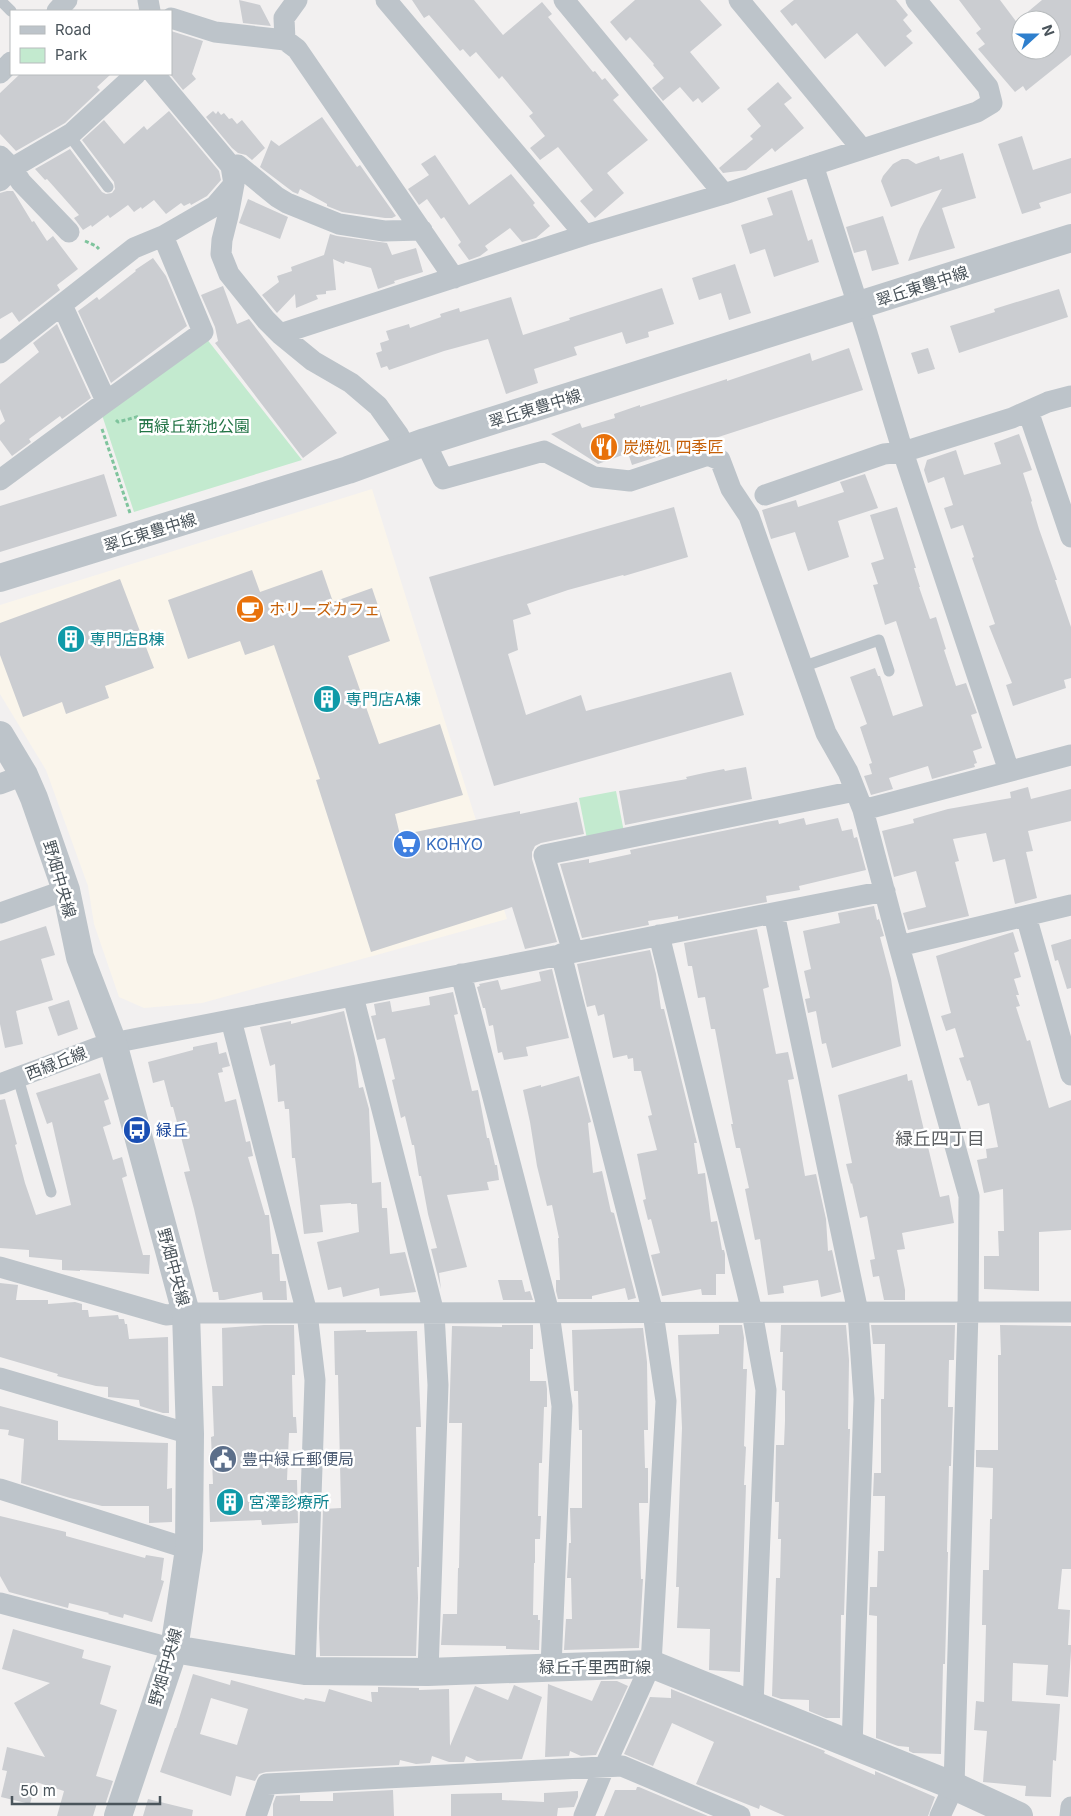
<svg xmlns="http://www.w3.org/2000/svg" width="1071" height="1816" viewBox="0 0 1071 1816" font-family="Inter,'Noto Sans JP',sans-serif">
<rect width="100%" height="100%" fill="#f2f0f0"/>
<!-- commercial -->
<path fill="#faf5eb" d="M372 489 507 919 202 1003 144 1008 119 997 94 924 88 886 46 770 0 694V605Z"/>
<!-- green -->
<path fill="#c3eacf" d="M206 338 302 460 134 512 102 415Z
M616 791 624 832 587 839 579 798Z"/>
<!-- building -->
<path fill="#cbcdd1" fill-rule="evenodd" d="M239 0 260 5 271 26 243 23Z
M412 0H474L503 35 542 2 552 14 548 17 593 72 595 71 602 80 605 78 619 95 613 100 648 140 607 173 624 193 595 218 580 201 593 190 558 147 540 160 530 148 545 136 529 116 533 113 502 76 499 79 476 52 470 57 463 49 460 51 429 15 424 18Z
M635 0H700L722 25 690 52 720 88 702 103 698 98 693 102 680 87 663 101 652 88 664 78 653 65 654 64 630 37 626 41 610 22Z
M794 0H896L908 15 903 20 912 31 906 36 913 43 885 67 857 33 825 59 796 23 792 26 780 11Z
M959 0H1000L1021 28V50H1051V20H1018L1042 0H1071V55L1026 91 1023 86 1015 92 978 49 985 44 976 33 981 29Z
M171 31 203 41 192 74 196 79 183 90 170 74Z
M20 74H111L97 87 100 90 65 123 16 151 0 134V93Z
M778 82 792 98 784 104 804 128 775 152 772 148 746 170 723 173 719 168 753 139 750 136 761 126 747 109Z
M169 111 219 171 221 180 207 196 191 205 190 203 184 206 181 203 166 214 154 200 142 209 141 207 134 212 128 205 110 218 108 215 92 227 91 225 83 230 74 218 79 215 47 179 45 180 35 169 70 149 102 192 106 194 112 193 115 189 114 182 82 140 104 120 124 144 144 126 147 130Z
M213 111 216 114 218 111 221 115 224 113 229 119 232 118 237 124 242 120 265 148 252 160 246 155 238 153 232 148 206 117Z
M322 117 357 167 360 165 396 216 392 218H385L342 212 327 206V204L300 189 298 194 293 192 260 167 271 140 279 146Z
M1022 136 1033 170 1071 158V193L1039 203 1041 208 1022 214 998 144Z
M963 153 976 198 942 208 955 248 908 261 920 229 942 189 891 207 881 181 883 176 893 164 902 159H908L916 164 939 156 940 160Z
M435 155 469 205 511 174 535 203 533 205 550 226 536 238 522 242 510 228 485 246 488 250 480 256 469 260 458 245 461 242 444 217 441 219 427 199 419 205 408 189 429 175 421 164Z
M792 190 808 241 812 239 819 262 774 277 765 249 750 254 741 225 773 215 767 198Z
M7 191H13L15 194 32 222 34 221 47 241 53 236 78 269 57 285 60 290 19 322 12 312 0 319V193Z
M248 199 288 217 280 239 239 223Z
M883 216 899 264 872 271 866 250 854 253 846 227Z
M330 234 337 236 387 243 392 255 416 248 423 272 394 281 395 283 378 289 371 268 345 261 344 264 333 259 336 290 326 291V294L316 295 318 299 296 308 295 294 277 313 262 295 279 282 277 276 292 271 291 267 324 255Z
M153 258 166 276 187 326 111 383 78 311 97 297 99 300 136 271 135 270Z
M735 264 751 313 729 320 721 293 699 300 692 278Z
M223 286 237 324 249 319 337 433 303 458 215 343 218 341 215 327 201 295Z
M662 288 674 324 648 332 649 337 626 344 622 332 574 347 577 355 534 369 538 383 506 394 488 339 444 351 389 370 387 366 381 368 376 353 382 351 380 343 389 340 386 331 409 324 410 328 441 317 440 314 459 308 460 312 511 297 523 335 570 320 569 318Z
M1059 289 1068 317 959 353 950 326 995 312 994 309Z
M57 324 91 398 62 419 60 416 29 439 31 442 12 456 0 440V425L5 421 0 409V384L39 352 33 343Z
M849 348 863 390 632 465 628 453 598 464 551 434 580 423 582 428 615 418 614 414 640 405V407L727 379V381L810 353 812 361Z
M928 348 935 369 918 374 911 353Z
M1019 434 1032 470 1023 473 1032 501 1031 502 1039 529 1057 580H1055L1071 627V678L1064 680 1066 688 1013 706 1006 685 1012 683 989 626 995 624 972 558 974 557 963 525 951 529 944 508 953 505 944 477 928 483 924 470 927 460 956 450 964 475 1001 464 994 443Z
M104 474 117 516 0 552V506Z
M865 474 878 508 838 521 849 557 808 571 795 532 771 539 762 510 796 500 798 507 844 492 840 482Z
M674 507 688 557 624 576 623 575 568 590 527 604 531 614 513 620 518 650 508 654 526 715 581 695 586 711 731 672 744 715 494 786 429 577Z
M897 507 916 568H914L920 587H919L930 619 936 617 946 649 944 650 956 686 966 683 977 713 971 715 982 748 973 751 977 763 974 764 975 767 932 779 928 766 889 778 893 789 871 795 864 776 872 774 869 764 872 763 860 727 867 724 850 677 875 668 878 676H880L893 716 923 706 896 621 885 625 873 585 878 584 871 563 884 559 870 515Z
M252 570 260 592 322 570 333 602 372 588 390 641 348 656 379 744 440 724 463 795 395 814 400 835 520 811V814L577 802 584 834 541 843 535 846 532 852V859L557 942 525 949 512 907 371 952 316 780 320 779 274 645 245 655 240 641 188 659 168 600Z
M120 579 154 668 105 686 109 698 66 714 62 702 23 717 0 655V623Z
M746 767 752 799 625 825 619 791 687 779 686 777 704 773 724 769 725 771Z
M1028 787 1031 799 1071 789V821L1028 831 1033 851 1026 852 1037 898 1015 904 1005 859 993 862 986 833 953 839 959 861 955 862 969 916 908 930 903 913 926 907 916 871 894 877 882 831 914 823 913 819 948 809 1011 798 1010 792Z
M804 818 806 825 838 818 842 831 852 829 854 838 857 837 866 870 799 886 800 890 766 896 767 902 678 919V916L648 921 649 925 582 938 560 864 589 859V863L631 854 630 850 766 822 778 820 779 824Z
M874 906 877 920 879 919 884 936 880 937 891 979 901 1046 832 1068 826 1043 822 1044 816 1011 808 1013 805 999 810 998 804 971 811 969 803 931 840 923 838 913Z
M46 926 55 955 41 959 53 1000 16 1011 23 1044 5 1048 0 1024V941Z
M757 929 769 987 763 989 776 1054 788 1052 794 1079 788 1080 805 1176 816 1174 826 1219 828 1251 832 1250 841 1292 821 1297 818 1280 783 1286 784 1293 768 1295 760 1239 755 1240 745 1189 749 1188 740 1148H736L731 1124H733L715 1029H711L705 997 698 998 692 966H688L684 943Z
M1013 932 1019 951 1014 953 1021 977 1014 979 1019 995H1016L1020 1006 1016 1007 1027 1041 1030 1040 1049 1108 1071 1100V1230L1039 1232V1291L984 1289V1256H999L998 1231H1004L1003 1189 984 1193 977 1160 987 1158 986 1149 998 1147 989 1103 978 1106 970 1080 967 1081 959 1058 964 1057 955 1028 946 1031 941 1016 951 1013 936 956Z
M1071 939V988L1067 989 1058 960 1055 961 1051 945Z
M650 950 656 974 661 1009H664L697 1143H694L698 1174 705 1173 711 1222 717 1221 722 1250H724L725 1254V1274H716V1295H702L701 1289 662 1296 651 1255 660 1253 651 1219 648 1220 643 1200 646 1199 637 1154 657 1150 648 1116 652 1115 641 1071H634L633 1058 628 1059 627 1055 613 1058 604 1014 598 1016 595 1005 587 1007 577 964Z
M552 969 569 1038 526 1047 528 1056 504 1060 502 1052 498 1053 493 1025 489 1026 485 1008H483L477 987 480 986 479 984 498 980 501 990 541 981 539 972Z
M453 992 458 1014 454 1015 472 1091 478 1090 487 1138H489L495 1165H497L499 1180 487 1182 489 1190 447 1195 467 1267 439 1273 441 1289 431 1249 437 1248 428 1214 421 1176H419L414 1145H412L405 1116 401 1118 392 1080 395 1079 385 1038 377 1040 371 1016 376 1015 374 1004 390 1001 392 1012 430 1005 429 997Z
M69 1000 78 1029 58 1036 48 1007Z
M344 1011 355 1058 359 1088 363 1087 369 1109 372 1183 381 1182 382 1208H387L390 1254 405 1252 416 1292 380 1296 379 1288 343 1297 341 1287 328 1290 317 1242 359 1232 357 1204H351V1203L320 1205 323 1232 304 1234 295 1158H292L289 1109H285L284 1101 278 1102 275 1064 270 1066 260 1027 291 1021V1024Z
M217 1042 219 1054 226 1052 230 1066 222 1068 223 1072 218 1073 225 1102 236 1099 246 1142 250 1141 253 1156 248 1157 265 1215H269L272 1254H279L280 1281H286L287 1300H263L262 1292 224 1300H219L218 1292H213L194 1209 184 1172 190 1171 173 1107H171L164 1080 153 1083 148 1062 193 1050V1047Z
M100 1073 109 1099 104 1101 111 1124 103 1127 113 1160 122 1157 127 1176 122 1178 143 1255H150L149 1274 80 1270V1271L62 1270V1260L29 1257V1250L0 1248V1100L5 1099 17 1144 15 1145 25 1183 36 1215 71 1205 52 1122 47 1124 36 1093Z
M907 1074 908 1081 912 1080 940 1197 949 1195 954 1223 902 1233 905 1249 897 1250 905 1290V1300H884L879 1276 873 1277 870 1260 875 1259 867 1216 860 1218 852 1183 851 1184 846 1164 852 1163 838 1095Z
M579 1076 591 1122 588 1123 593 1173 602 1171 611 1212 614 1213 636 1298 628 1300 625 1288 592 1296V1299H558L556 1291V1280H560L558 1238H559L552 1205 547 1206 537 1166 530 1122 523 1090 541 1085V1087Z
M498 1280H522L525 1292 530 1291 533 1300H503Z
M0 1283 18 1285 16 1300H48V1304L75 1302 82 1304V1310H88L89 1317 118 1315 119 1319H124L125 1324H127L129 1339 168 1337 169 1413H163L140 1406 139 1400 108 1397V1387L96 1386 57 1376 58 1374 0 1357Z
M264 1325H294L295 1375H292L293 1417H296L297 1433H289L287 1480H297L298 1523 262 1525 261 1520 210 1522 209 1484H213L211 1437 214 1436 212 1386H223L222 1328Z
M502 1325H533V1349H530V1381H546L547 1389V1407H544L542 1463H539L538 1516H541L540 1539H535V1563H534L533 1615H538V1620H540L539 1650 506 1649V1646L441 1645 443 1614H457L458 1568H459L462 1423H449L452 1326 502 1327Z
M719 1325H742L744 1338 743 1369H747L744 1446 746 1447 744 1485H746L740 1672 709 1670 710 1629 677 1628 679 1587H676L682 1428 678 1335 719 1334Z
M781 1325H846L849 1360 848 1429H850L844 1615H841L840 1718H826L809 1711V1700L781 1699 772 1696 776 1578H780L781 1539H778L779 1502H775L776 1445H784L785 1421V1391L782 1390 783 1352H780Z
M871 1325H955L954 1360H949L948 1407H953L951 1466H949L947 1552H948L945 1664H943L941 1754 913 1753 909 1751V1747L898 1746 876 1738 877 1616 869 1615 870 1587H877L878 1551H884L885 1496H873L874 1473H881V1399H884L885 1344H873Z
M1000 1325 1071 1326V1569H1062L1058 1609 1070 1610 1068 1645H1071V1651L1068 1697 1046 1695 1048 1665 1013 1663 1012 1701 1060 1704 1056 1761 1053 1760 1051 1797 1025 1796 1026 1786 983 1782 987 1731 974 1730 976 1701 984 1702 986 1625H982L983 1570H989L990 1519H992L993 1468 976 1467V1450H998V1355H1001Z
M643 1328 647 1362 648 1430H644L645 1468H648V1503H639L641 1579H643L639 1648 564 1650 566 1619H572L571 1578H567L569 1543H571L570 1508H582V1430H579L578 1391H574L572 1330Z
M366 1330V1332L417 1331 421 1427H416L419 1559V1567H417L418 1598 416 1656H320L319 1628 323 1509 341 1508 338 1375H335L334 1331Z
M0 1406 58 1421V1440L168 1443 167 1489 172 1488V1522L149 1523V1506H102L70 1498 21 1483 24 1439 8 1435 9 1430 0 1429Z
M0 1516 66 1532V1536L145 1558 146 1555 164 1558 161 1580 164 1581 152 1622 124 1614 123 1618 108 1614 109 1613 69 1603 68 1608 9 1592 0 1576Z
M13 1629 84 1650 82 1658 111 1666 100 1704 117 1710 96 1776 113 1781 105 1805 97 1803 93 1816H57L64 1791 36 1782 30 1804 1 1797 7 1771 2 1770 7 1747 45 1757 14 1703 50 1683 2 1669Z
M193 1674 230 1685 231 1680 304 1700 305 1698 325 1702 329 1689 372 1702 371 1692H378V1687L419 1688V1690L449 1689 450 1746 475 1686 508 1700 514 1685 542 1697 522 1759 477 1761 466 1756 464 1762H449L432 1756 430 1763 416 1764 400 1760 399 1765 266 1772 259 1774 255 1781 236 1776 231 1796 160 1772 175 1728H176ZM211 1698 248 1709 237 1745 200 1734Z
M601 1681H617L628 1686 596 1755 581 1756 570 1751 569 1756 545 1757 548 1684 592 1701Z
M671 1689 825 1751 824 1753 875 1775V1771L935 1797 928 1816H785L760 1805 759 1809 696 1784 714 1742 672 1723 653 1766 624 1754 650 1697 671 1698Z
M637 1787H639L708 1816H604L615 1790H636Z
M393 1790 394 1816H273V1804L276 1796 300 1795V1801H333V1793Z
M578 1791V1797L574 1807 558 1808 557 1816H451V1794L502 1793V1800L544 1802V1793Z
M148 1799 193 1810 192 1816H143Z"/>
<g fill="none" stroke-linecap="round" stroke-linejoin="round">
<!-- path -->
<path stroke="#7fc49d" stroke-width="3" stroke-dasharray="4 2.5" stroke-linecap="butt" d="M85 241 96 246 99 249
M116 420 118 422 140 416
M102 429 130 513"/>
<!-- service -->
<path stroke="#bdc4ca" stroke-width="11" d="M0 0 11 11
M69 135 108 187
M802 667 879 640 889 671
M18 1078 51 1192"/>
<!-- minor -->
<path stroke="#bdc4ca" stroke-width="21" d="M148 0 150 11
M386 0 585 235
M564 0 724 194
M739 0 862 149
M57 11 67 0
M171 18 215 32 285 40 297 49 454 278
M285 40 284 18 297 0
M0 73 11 62
M0 156 12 168 21 182 69 232
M813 165 867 333 903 452 1009 771
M231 166 238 165 277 197 287 203 339 224 384 231 422 230
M0 181 12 168 72 133 136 74
M234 184 228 216 222 240 221 254 229 274 266 320 280 334 313 361 351 383 378 406 398 434 406 449
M62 305 106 401
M280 334 585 235 724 194 977 112 992 103 988 87 916 0
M0 353 134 248 163 236 215 206 234 184 231 166 154 74
M1028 411 1071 537
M425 442 443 479 544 451 594 477 630 481 708 455 720 460 731 489 749 516 826 733 848 772 863 810 1071 755
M0 480 103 404 203 332 163 236
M765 495 884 454 903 452 1012 418 1048 402 1071 396
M0 784 24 775
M863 810 899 946 1071 905
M0 913 66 890
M774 913 858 1312 864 1399 852 1746
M1026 916 1071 1075
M659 935 752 1312 766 1390 753 1705
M899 946 969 1196 968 1312 954 1786 940 1816
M573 952 544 855 855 791
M561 954 653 1313 666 1401 651 1664 604 1768 584 1816
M461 974 549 1313 562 1406 551 1667
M353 996 434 1313 438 1385 428 1672
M231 1020 307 1313 315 1380 305 1671
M0 1084 96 1048 113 1043 885 891
M0 1267 166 1315 186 1313 1071 1312
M0 1378 190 1434
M0 1489 189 1549
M0 1603 174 1649
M256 1816 267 1784 622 1766 740 1816
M1070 1816 1071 1807"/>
<!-- tertiary -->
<path stroke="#bdc4ca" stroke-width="28" d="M0 578 348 470 425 442 1071 238
M0 735 24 775 34 798 66 890 80 957 113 1043 186 1313 190 1434 189 1549 174 1649 118 1816
M174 1649 305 1671 428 1672 651 1664 954 1786 1019 1816"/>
</g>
<!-- icons -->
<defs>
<symbol id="restaurant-disc" viewBox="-11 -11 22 22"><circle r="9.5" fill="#e8710a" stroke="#fff"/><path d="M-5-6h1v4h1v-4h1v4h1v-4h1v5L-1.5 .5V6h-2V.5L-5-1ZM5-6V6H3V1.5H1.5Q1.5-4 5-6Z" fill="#fff"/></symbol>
<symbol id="cafe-disc" viewBox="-11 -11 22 22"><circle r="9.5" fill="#e8710a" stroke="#fff"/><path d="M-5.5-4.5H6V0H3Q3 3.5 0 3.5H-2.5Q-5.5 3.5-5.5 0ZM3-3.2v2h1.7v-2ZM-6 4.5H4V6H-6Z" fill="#fff"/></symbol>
<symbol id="building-disc" viewBox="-11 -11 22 22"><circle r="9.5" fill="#0f9aa8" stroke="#fff"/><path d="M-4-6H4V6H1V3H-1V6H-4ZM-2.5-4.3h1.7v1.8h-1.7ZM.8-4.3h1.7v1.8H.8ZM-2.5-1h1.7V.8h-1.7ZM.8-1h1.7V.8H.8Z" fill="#fff"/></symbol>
<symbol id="supermarket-disc" viewBox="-11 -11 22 22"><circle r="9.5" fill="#3f7fe0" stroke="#fff"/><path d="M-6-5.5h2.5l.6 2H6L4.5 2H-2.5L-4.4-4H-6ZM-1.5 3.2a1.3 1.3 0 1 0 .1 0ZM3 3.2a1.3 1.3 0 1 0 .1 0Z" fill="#fff"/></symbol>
<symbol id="bus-disc" viewBox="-11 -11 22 22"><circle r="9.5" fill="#1a4fb4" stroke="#fff"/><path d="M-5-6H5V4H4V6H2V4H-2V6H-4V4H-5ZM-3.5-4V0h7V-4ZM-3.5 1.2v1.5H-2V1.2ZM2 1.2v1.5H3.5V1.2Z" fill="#fff"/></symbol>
<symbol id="civic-disc" viewBox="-11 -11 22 22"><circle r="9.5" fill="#5c6f8a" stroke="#fff"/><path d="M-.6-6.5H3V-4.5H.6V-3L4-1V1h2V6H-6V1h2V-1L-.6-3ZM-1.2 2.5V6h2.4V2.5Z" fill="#fff"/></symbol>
</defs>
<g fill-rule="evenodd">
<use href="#restaurant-disc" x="588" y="431" width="32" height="32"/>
<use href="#cafe-disc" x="234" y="593" width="32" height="32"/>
<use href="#building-disc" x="55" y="623" width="32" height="32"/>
<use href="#building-disc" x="311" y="683" width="32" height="32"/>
<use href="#supermarket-disc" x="391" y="828" width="32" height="32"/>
<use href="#bus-disc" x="121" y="1114" width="32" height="32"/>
<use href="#civic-disc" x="207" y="1443" width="32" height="32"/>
<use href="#building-disc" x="214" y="1486" width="32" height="32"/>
</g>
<g text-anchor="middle" stroke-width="5" stroke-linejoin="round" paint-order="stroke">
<!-- street labels -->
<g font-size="16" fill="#4a545b" stroke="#fff">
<text transform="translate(922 286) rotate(-18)" y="6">翠丘東豊中線</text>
<text transform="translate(535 408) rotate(-17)" y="6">翠丘東豊中線</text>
<text transform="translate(150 532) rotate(-17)" y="6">翠丘東豊中線</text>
<text transform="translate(60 879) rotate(74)" y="6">野畑中央線</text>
<text transform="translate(56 1063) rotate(-21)" y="6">西緑丘線</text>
<text transform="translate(174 1267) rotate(75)" y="6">野畑中央線</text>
<text transform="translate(165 1667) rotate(-74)" y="6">野畑中央線</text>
<text x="595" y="1673">緑丘千里西町線</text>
</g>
<!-- park labels -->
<g font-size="16" fill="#227445" stroke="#fff">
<text x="194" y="432">西緑丘新池公園</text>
</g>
<!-- food labels -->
<g font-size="16" fill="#c56008" stroke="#fff" text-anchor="start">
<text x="623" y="453">炭焼処 四季匠</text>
<text x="269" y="615">ホリーズカフェ</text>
</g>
<!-- culture labels -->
<g font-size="16" fill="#0d838f" stroke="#fff" text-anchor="start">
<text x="90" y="645">専門店B棟</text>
<text x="346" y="705">専門店A棟</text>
<text x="249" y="1508">宮澤診療所</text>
</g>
<!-- shop labels -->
<g font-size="16" fill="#366cbe" stroke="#fff" text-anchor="start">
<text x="426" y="850">KOHYO</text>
</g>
<!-- transit labels -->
<g font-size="16" fill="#164399" stroke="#fff" text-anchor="start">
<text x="156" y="1136">緑丘</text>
</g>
<!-- service labels -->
<g font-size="16" fill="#4e5e75" stroke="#fff" text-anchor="start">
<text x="242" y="1465">豊中緑丘郵便局</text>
</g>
<!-- neighbourhood labels -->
<g font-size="18" fill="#5d6063" stroke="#fff">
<text x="940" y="1145">緑丘四丁目</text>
</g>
</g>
<!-- legend -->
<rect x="10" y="10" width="162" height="65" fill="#ffffff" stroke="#b7bbbd"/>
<rect x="20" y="26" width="25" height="8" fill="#bdc4ca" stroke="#b7bbbd"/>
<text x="55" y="35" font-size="15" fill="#4a545b">Road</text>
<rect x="20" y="48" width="25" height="15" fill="#c3eacf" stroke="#b7bbbd"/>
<text x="55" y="60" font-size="15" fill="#4a545b">Park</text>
<!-- north arrow -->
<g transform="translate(1036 35) rotate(69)"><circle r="24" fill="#ffffff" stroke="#b7bbbd"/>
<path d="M0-4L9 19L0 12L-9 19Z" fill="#2e7fcd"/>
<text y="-8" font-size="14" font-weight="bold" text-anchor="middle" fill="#4a545b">N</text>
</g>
<!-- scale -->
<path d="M12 1796v8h148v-8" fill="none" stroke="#4a545b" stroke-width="2.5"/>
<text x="20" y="1796" font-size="15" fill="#4a545b" stroke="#ffffff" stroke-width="4" paint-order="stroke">50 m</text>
</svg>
